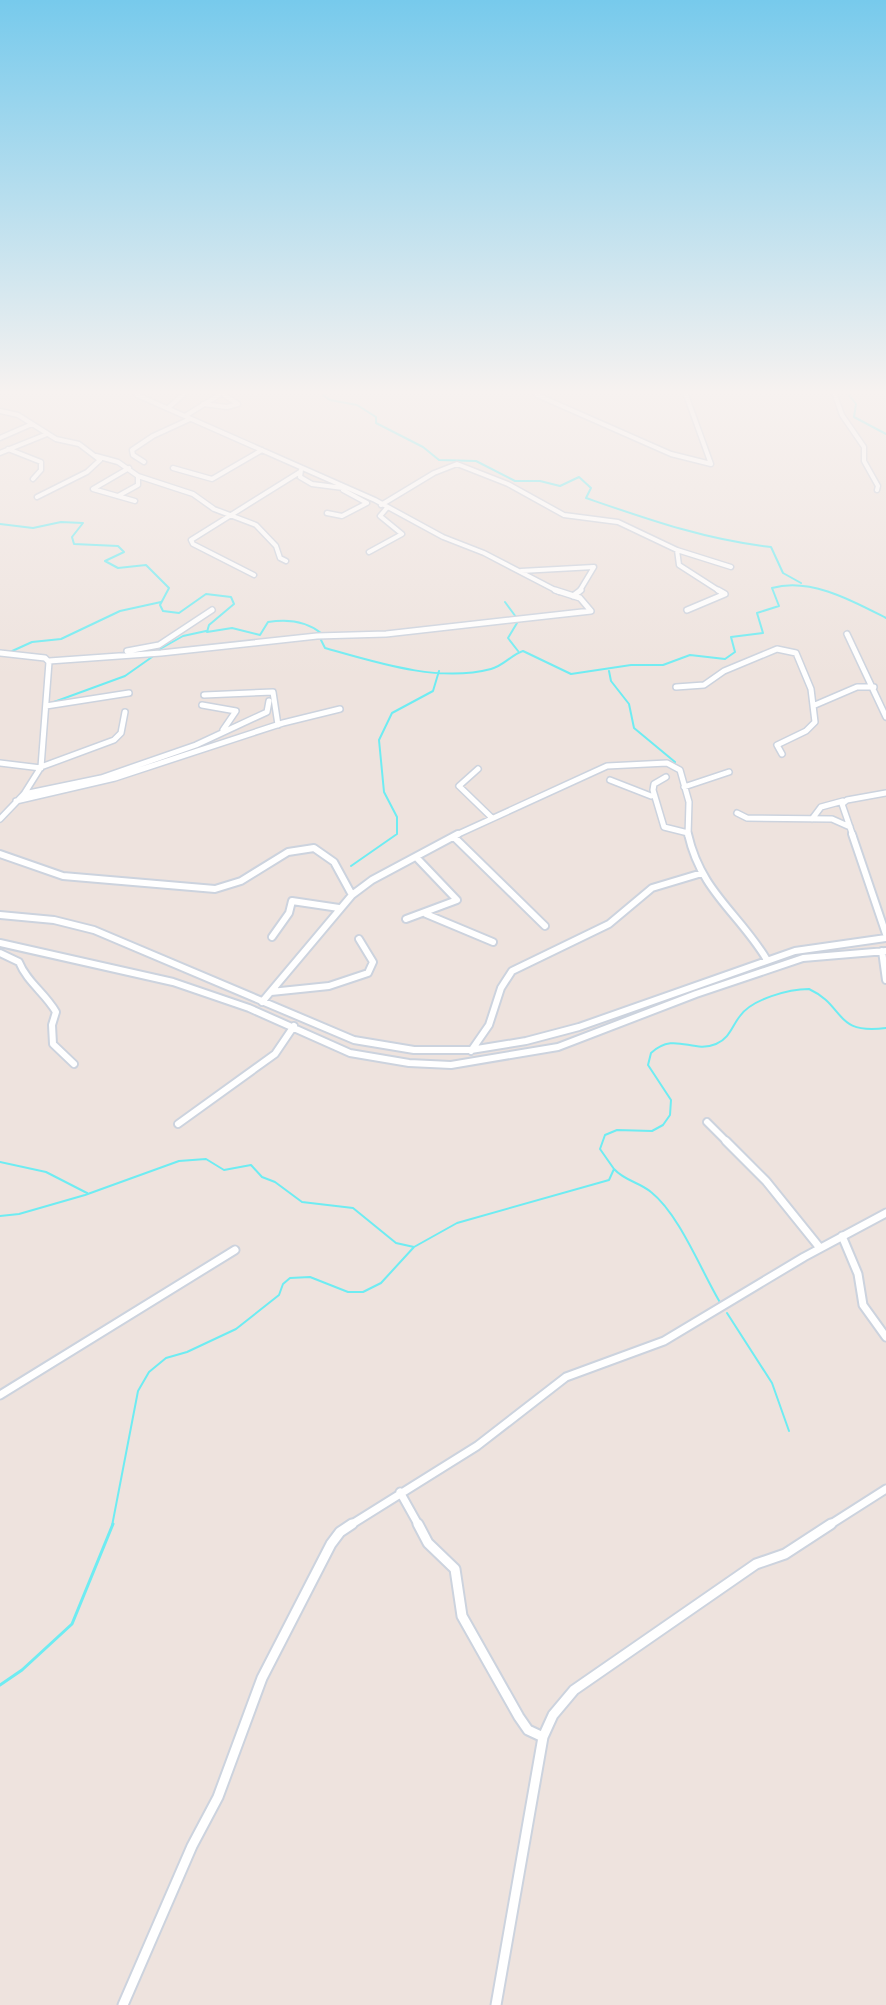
<svg xmlns="http://www.w3.org/2000/svg" width="886" height="2005" viewBox="0 0 886 2005" font-family="Cabin,sans-serif">
<rect width="100%" height="100%" fill="#eee3de"/>
<g fill="none" stroke-linecap="round" stroke-linejoin="round">
<!-- stream-far1 -->
<path stroke="#6eecf2" stroke-width="2" d="M323 395 330 400 357 405 376 417V423L423 447 439 460 476 461 515 481H540L560 486 579 477 591 488 586 498C647 519 706 540 771 547L783 573 801 583
M849 395 856 404 854 417 886 434
M0 524 33 528 61 522 83 523 72 537 74 544 118 546 124 552 105 561 118 568 146 565 169 588 160 605 163 611 179 613 206 594 231 597 234 604 209 625 207 632 232 628 260 635 268 622C286 619 306 621 321 633
M505 602 516 617
M517 623 508 638 518 651
M320 638 325 648C375 662 438 683 491 669 503 666 511 655 523 651L571 674 631 665H663L690 655 725 659 735 652 731 637 763 633 757 613 779 606 772 588C810 577 853 601 886 618
M160 649 183 636 206 631
M10 652 32 642 61 639 120 611 161 602
M609 671 611 681 629 704 634 728 675 762
M54 702 125 676 152 657
M351 866 397 834V817L384 792 379 740 392 713 433 691 439 671
M0 1162 46 1172 87 1193
M614 1169C625 1181 639 1182 651 1192 680 1215 702 1273 721 1304
M0 1216 19 1214 85 1195 179 1161 206 1159 224 1170 251 1165 262 1177 275 1182 302 1202 353 1208 396 1243 414 1247
M727 1313 772 1383 789 1431
M112 1526 138 1391 149 1372 166 1358 187 1352 236 1329 279 1295 283 1284 290 1278 310 1277 348 1292H363L381 1283 414 1247 457 1223 609 1180 614 1169 600 1149 605 1135 617 1130 652 1131 663 1125 670 1115 671 1100 648 1065 651 1053C675 1031 692 1054 716 1044 730 1038 732 1026 740 1016 752 999 789 989 809 989 846 1006 833 1035 886 1028"/>
<!-- stream -->
<path stroke="#6eecf2" stroke-width="3" d="M0 1685 22 1670 72 1624 113 1524"/>
<defs>
<path id="minor-far4" d="M137 395 375 500 443 537 484 553 559 592
M537 395 671 454 711 464 686 395
M835 395 842 415 864 447V461L878 486 877 490
M203 404 227 407 238 404 224 395
M168 408 183 395
M0 411 18 415 56 439 79 444 100 460 87 472 37 497
M185 416 219 395
M0 438 32 424
M8 449 41 462V470L33 479
M0 453 47 434
M96 456 118 462 138 476V485L118 496
M144 462 133 455 132 450 153 436 190 419
M129 468 93 489 135 501
M173 468 212 479 262 450
M301 470 300 477 312 484 343 488
M138 476 193 494 214 509 256 525 276 546 280 558 286 561
M381 505 434 473 457 464 508 484 564 515 618 522 677 550 731 567
M327 513 342 516 367 503 343 490
M677 550 679 565 721 592
M369 552 402 534 380 516 386 509
M521 571 594 567 579 592
M254 575 193 544 191 540 300 472"/>
<path id="minor-far3" d="M573 596 581 590
M687 610 725 594 718 590
M847 634 886 717
M127 651 159 645 212 610
M0 653 45 658 49 662 41 767 24 794 0 819
M49 661 161 653 317 636 386 634 591 611 580 598 555 590
M676 687 704 685 724 671 777 649 796 653 811 689 815 722 806 731 777 745 782 754
M204 695 273 692 278 725
M202 705 236 711 223 730
M815 705 857 687H874
M46 706 129 693
M0 763 41 768
M41 767 114 740 121 733 125 712
M478 769 459 786 491 817
M666 777 654 784 653 790 664 827 688 833
M610 780 651 796
M684 787 729 772
M24 794 101 778 196 745 267 712 269 701
M16 801 115 778 283 723 340 709
M737 813 747 818 832 819 850 827
M812 819 821 807 843 801
M454 836 607 766 667 763 680 770 689 802 688 836
M853 836 842 804 847 800 886 793"/>
<path id="minor-far2" d="M688 834C701 892 739 913 767 960
M852 834 886 934
M454 837 545 926
M0 854 63 876 215 889 241 881 288 852 314 848 334 862 352 895
M426 914 493 942
M0 915 54 920 94 930 354 1040 414 1050H471L526 1041 579 1027 795 951 886 938
M406 919 457 900 416 857
M272 937 289 913 292 901 339 908
M0 943 173 982 249 1008 350 1053 409 1063 451 1065 558 1047 696 994 803 958 886 951
M882 951 886 980
M0 953 19 962C27 982 45 993 56 1012L52 1025 53 1044 74 1064
M271 992 329 986 368 973 373 962 359 939
M262 1002 352 895 372 880 458 834
M471 1051 489 1025 501 988 512 971 609 924 652 888 702 873
M707 1122 728 1143
M178 1124 275 1054 294 1026"/>
<path id="minor-far1" d="M726 1141 766 1181 820 1248
M842 1236 858 1274 863 1305 886 1337
M0 1395 235 1250
M400 1492 419 1526
M349 1526 477 1446 566 1377 664 1341 804 1257 886 1213
M828 1526 886 1489"/>
<path id="minor" d="M418 1524 428 1543 455 1569 462 1616 519 1717 528 1730 543 1737
M123 2005 192 1846 218 1797 262 1678 331 1544 340 1532 352 1524
M496 2005 543 1737 553 1715 574 1690 756 1564 785 1554 831 1524"/>
</defs>
<!-- minor-far4 casing -->
<use href="#minor-far4" stroke="#ccd3de" stroke-width="7"/>
<!-- minor-far3 casing -->
<use href="#minor-far3" stroke="#ccd3de" stroke-width="8"/>
<!-- minor-far2 casing -->
<use href="#minor-far2" stroke="#ccd3de" stroke-width="10"/>
<!-- minor-far1 casing -->
<use href="#minor-far1" stroke="#ccd3de" stroke-width="11"/>
<!-- minor casing -->
<use href="#minor" stroke="#ccd3de" stroke-width="13"/>
<!-- minor-far4 -->
<use href="#minor-far4" stroke="#fff" stroke-width="4"/>
<!-- minor-far3 -->
<use href="#minor-far3" stroke="#fff" stroke-width="5"/>
<!-- minor-far2 -->
<use href="#minor-far2" stroke="#fff" stroke-width="6"/>
<!-- minor-far1 -->
<use href="#minor-far1" stroke="#fff" stroke-width="7"/>
<!-- minor -->
<use href="#minor" stroke="#fff" stroke-width="9"/>
</g>
<!-- sky -->
<linearGradient id="sky" x2="0" y2="1"><stop stop-color="#77caec"/><stop offset="0.58" stop-color="#f7f2f0"/><stop offset="1" stop-color="#f7f2f0" stop-opacity="0"/></linearGradient>
<rect width="886" height="676" fill="url(#sky)"/>
</svg>
